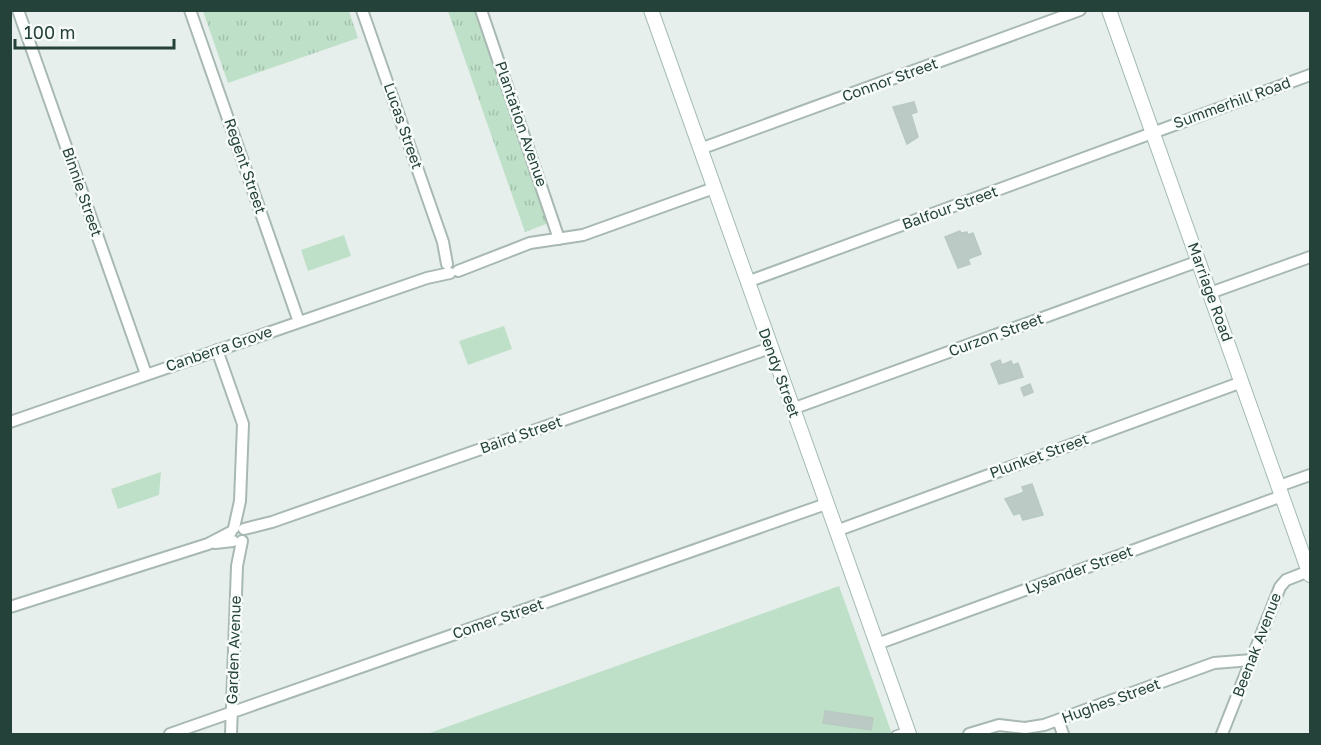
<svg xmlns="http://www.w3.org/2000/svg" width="1321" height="745" viewBox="0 0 1321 745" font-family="'Golos Text',sans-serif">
<defs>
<pattern id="park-tufts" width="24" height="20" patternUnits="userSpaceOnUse" patternTransform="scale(1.5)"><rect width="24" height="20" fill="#bfe0c8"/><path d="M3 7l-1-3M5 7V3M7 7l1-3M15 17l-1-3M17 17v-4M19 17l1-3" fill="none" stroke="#a4c1ad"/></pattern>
</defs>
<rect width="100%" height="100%" fill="#e6efeb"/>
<!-- green -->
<path fill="#bfe0c8" d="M344 235 351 256 308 271 301 250Z
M504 326 512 349 468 365 459 341Z
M161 472 159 495 118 509 111 489Z
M839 586 892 734H427Z"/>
<!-- park -->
<path fill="url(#park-tufts)" d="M203 11H349L358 38 228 83Z
M448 11H475L549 223 525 232Z"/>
<!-- building -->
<path fill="#bbcac4" stroke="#b8c9c2" stroke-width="1.5" d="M914 102 917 112 911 114 918 137 907 144 893 107Z
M960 231 961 233 967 232 968 235 973 233 981 254 968 259 970 264 958 268 945 237Z
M1000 360 1002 365 1011 361 1013 365 1018 363 1023 377 999 384 991 364Z
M1030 384 1033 392 1024 396 1021 388Z
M1032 484 1043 515 1023 520 1020 513 1014 515 1005 499 1024 492 1022 487Z
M825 711 873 718 871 730 823 723Z"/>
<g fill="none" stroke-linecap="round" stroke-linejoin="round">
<defs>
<path id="lane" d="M895 734 906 730"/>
<path id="street" d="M18 10 146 374
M190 10 299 322
M362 10 443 242 447 264
M481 10 559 239
M700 149 1080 10
M458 271 530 243 583 235 714 188
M747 282 1310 75
M1210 293 1310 257
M217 350 243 424 240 501 234 528
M792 409 1199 261
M10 422 427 278 450 273
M1279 486 1310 475
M244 529 272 522 770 348
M836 531 1242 382
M215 543 233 541
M10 607 208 544 231 532
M877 644 1282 496
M1058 720 1063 734
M170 734 826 504
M231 734 237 566 242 541
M969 734 999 725 1025 728 1044 725 1214 663 1252 660
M1222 734 1280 587 1286 580 1309 571"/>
<path id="secondary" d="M651 10 909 734
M1109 10 1310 575"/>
</defs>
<!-- lane casing -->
<use href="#lane" stroke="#a8b8b2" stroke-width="8"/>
<!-- street casing -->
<use href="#street" stroke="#a8b8b2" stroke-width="14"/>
<!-- secondary casing -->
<use href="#secondary" stroke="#a4bbb3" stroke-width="16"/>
<!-- lane -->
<use href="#lane" stroke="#fff" stroke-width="5"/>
<!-- street -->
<use href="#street" stroke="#fff" stroke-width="10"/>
<!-- secondary -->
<use href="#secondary" stroke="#fff" stroke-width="14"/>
</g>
<g text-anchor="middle" stroke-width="5" stroke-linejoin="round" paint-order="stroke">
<!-- street labels -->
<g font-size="15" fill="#24423a" stroke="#f7fbf9">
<text transform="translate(890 80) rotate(-20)" y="5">Connor Street</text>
<text transform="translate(1232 103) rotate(-20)" y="5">Summerhill Road</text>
<text transform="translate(521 124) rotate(71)" y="5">Plantation Avenue</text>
<text transform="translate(403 126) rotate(71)" y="5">Lucas Street</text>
<text transform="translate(245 166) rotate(71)" y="5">Regent Street</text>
<text transform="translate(82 192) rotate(71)" y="5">Binnie Street</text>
<text transform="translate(950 208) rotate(-20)" y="5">Balfour Street</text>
<text transform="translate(1210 292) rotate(70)" y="5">Marriage Road</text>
<text transform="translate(996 335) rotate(-20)" y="5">Curzon Street</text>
<text transform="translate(219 349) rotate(-19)" y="5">Canberra Grove</text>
<text transform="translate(779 373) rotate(70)" y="5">Dendy Street</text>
<text transform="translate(521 435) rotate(-19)" y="5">Baird Street</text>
<text transform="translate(1039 456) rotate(-20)" y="5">Plunket Street</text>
<text transform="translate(1079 570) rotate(-20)" y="5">Lysander Street</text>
<text transform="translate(498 619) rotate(-19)" y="5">Comer Street</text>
<text transform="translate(1257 645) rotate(-69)" y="5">Beenak Avenue</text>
<text transform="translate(234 650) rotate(-88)" y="5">Garden Avenue</text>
<text transform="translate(1111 701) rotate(-20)" y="5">Hughes Street</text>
</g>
</g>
<!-- border -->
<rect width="1321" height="745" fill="none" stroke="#24423a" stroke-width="24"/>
<!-- scale -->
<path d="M15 39v9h159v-9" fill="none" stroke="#24423a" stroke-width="3"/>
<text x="24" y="39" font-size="18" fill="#24423a" stroke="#f7fbf9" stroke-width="4.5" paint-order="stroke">100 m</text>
</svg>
